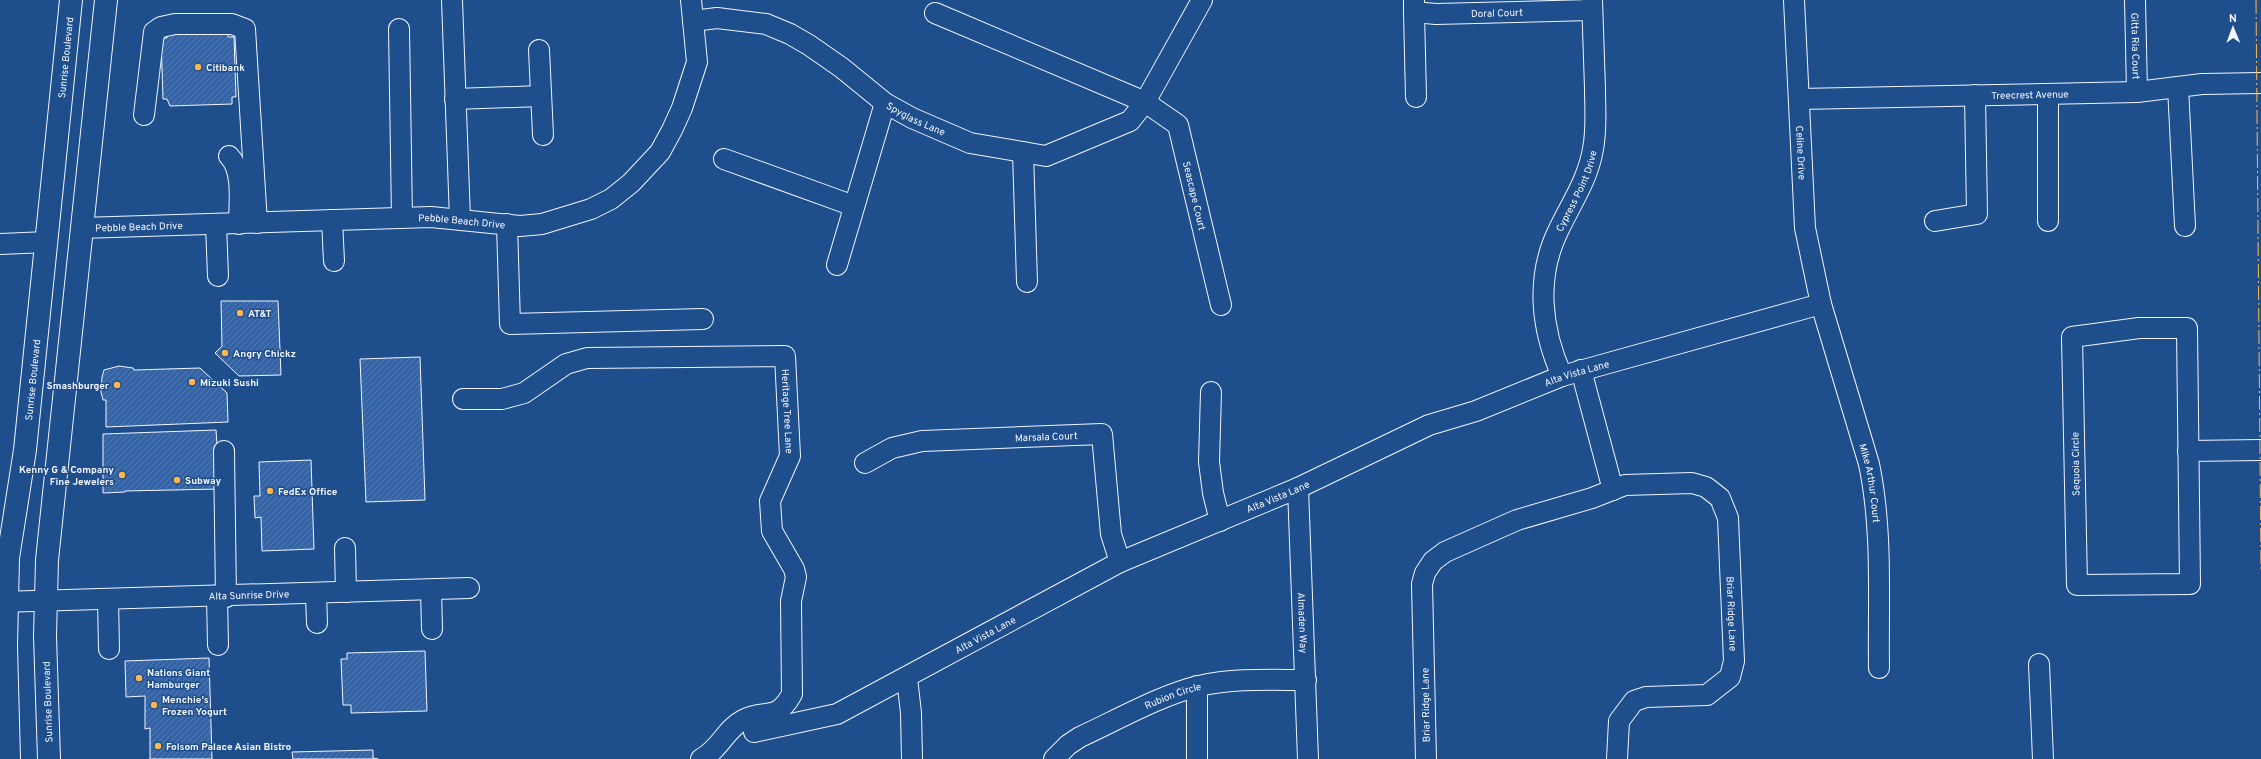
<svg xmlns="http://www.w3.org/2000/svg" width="2261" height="759" viewBox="0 0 2261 759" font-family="Overpass,sans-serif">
<defs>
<pattern id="building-hatch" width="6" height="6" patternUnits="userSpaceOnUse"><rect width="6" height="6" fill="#3563a3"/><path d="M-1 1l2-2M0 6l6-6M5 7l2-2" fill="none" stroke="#537ab1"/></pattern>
</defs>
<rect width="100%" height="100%" fill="#1f4e8c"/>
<!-- building -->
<path fill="url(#building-hatch)" stroke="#f2f6ff" d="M228 31V37H234L236 97H232V104L170 106 167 99H163L161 38H167V33Z
M221 301H278L281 375 239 376 215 353 222 346Z
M420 357 425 500 366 502 360 359Z
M119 366 133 368 134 370 200 368 227 393 228 422 106 427V400H103L101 392 102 377 104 370Z
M216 430 220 489 125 491V492L103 493V434Z
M311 460 314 549 262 551 261 517 255 518 254 496H260L259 462Z
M425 651 427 711 351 713V705H343L341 659H347V653Z
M209 658 212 759H150V728L145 729V696L126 697 125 661Z
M373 750V758L378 759H293L292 752Z"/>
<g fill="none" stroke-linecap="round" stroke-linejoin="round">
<defs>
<g id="minor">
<path d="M452 0 460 219"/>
<path id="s1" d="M1414 0V12L1436 14 1592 10"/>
<path id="s2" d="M1794 0 1805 228 1821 304 1869 464C1883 531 1878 600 1879 668"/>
<path id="s3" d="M2135 0 2137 92"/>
<path d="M1414 12 1416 97"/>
<path id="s4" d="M935 13 1145 102 1178 125 1221 305"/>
<path id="s5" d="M693 21 717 18 766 24 790 34 809 45 842 68 885 103 912 118 970 143 1046 156 1130 121 1145 102 1202 0"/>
<path d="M399 29 402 218"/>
<path d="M539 50 543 135"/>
<path d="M2178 87 2185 226"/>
<path d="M2048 94V221"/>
<path d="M455 99 541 96"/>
<path id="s6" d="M1799 99 2137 92 2202 84 2261 83"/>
<path d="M144 115 154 32 161 27 175 24H232L245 29 257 223"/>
<path d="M1023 152 1027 282"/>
<path d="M229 156C244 171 239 204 239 224"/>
<path d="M724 159 854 206"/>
<path d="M332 220 334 261"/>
<path d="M1935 221 1977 214 1975 95"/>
<path d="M216 224 218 276"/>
<path d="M507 224 510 324 703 319"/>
<path id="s7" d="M81 228 431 217 520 226 542 224 591 209 611 199 631 183 660 152 672 130 682 108 697 62 691 0"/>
<path d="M0 244 47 242"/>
<path d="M837 265 885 103"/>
<path d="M2139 328H2187L2190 584 2077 585 2072 337Z"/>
<path d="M1581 370 1613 490"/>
<path id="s8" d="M1562 376C1541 329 1535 277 1559 229 1572 202 1588 179 1593 149 1597 129 1595 108 1595 88 1594 59 1593 29 1592 0"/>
<path d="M1211 392 1209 462 1213 493 1220 521"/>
<path id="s9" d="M463 399H502L524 393 566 364 587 358 785 356 790 456 770 501 772 531 794 569 796 577 791 601 792 694C776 723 766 708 743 720 726 729 719 750 701 759"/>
<path d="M224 451 226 597"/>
<path d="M2188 451 2261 450"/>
<path id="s10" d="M865 463 892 448 922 441 1102 434 1111 534 1120 562"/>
<path id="s11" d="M1298 488 1308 759"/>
<path d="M345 548 346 592"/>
<path d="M431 590 432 629"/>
<path d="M316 594 317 623"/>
<path d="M217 597 218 645"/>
<path d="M108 599 109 649"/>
<path id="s12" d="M0 602 469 588"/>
<path d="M2039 664 2043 759"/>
<path d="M907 678 911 713 912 759"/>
<path id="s13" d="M754 732 837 714 1120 562 1298 488 1429 425 1476 411 1562 376 1821 304"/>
<path id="s14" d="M1054 759 1068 745 1080 737C1115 721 1163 694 1199 686 1234 678 1271 680 1306 680"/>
<path d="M1197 759V686"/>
<path id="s15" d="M1426 759 1422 584 1425 573 1433 561 1445 552 1517 520 1592 498 1625 485 1692 483 1706 487 1720 498 1728 518 1734 661 1730 677 1707 695 1646 697 1634 701 1619 721 1617 759"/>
</g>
<g id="major">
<path id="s16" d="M9 759 6 646 8 558 25 450 71 0"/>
<path d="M49 759 45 636 47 560 106 0"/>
</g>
</defs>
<!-- minor casing -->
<use href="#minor" stroke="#f2f6ff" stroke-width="22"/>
<!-- major casing -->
<use href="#major" stroke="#f2f6ff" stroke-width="24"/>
<!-- minor -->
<use href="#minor" stroke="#1f4e8c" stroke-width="20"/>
<!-- major -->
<use href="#major" stroke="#1f4e8c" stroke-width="22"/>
<!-- power -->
<path stroke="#ffb74d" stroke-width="1" stroke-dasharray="14 3 2 3" stroke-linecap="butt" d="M2256 0 2261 570"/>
</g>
<!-- markers -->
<g fill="#ffb74d" stroke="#1f4e8c" stroke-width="1.5">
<circle cx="198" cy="67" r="4"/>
<circle cx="240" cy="313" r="4"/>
<circle cx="225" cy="353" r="4"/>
<circle cx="192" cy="382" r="4"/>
<circle cx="117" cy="385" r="4"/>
<circle cx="122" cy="475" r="4"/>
<circle cx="177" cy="480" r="4"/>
<circle cx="270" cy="491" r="4"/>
<circle cx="139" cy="678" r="4"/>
<circle cx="154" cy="705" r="4"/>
<circle cx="158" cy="746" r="4"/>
</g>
<g text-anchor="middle" stroke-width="3" stroke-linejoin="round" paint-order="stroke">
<!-- street labels -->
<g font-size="10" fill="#f2f6ff" stroke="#1f4e8c">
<text dy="4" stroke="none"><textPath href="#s1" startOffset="95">Doral Court</textPath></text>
<text dy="4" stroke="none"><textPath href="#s3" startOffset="46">Gitta Ria Court</textPath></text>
<text dy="4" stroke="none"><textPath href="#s16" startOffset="705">Sunrise Boulevard</textPath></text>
<text dy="4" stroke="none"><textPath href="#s6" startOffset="231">Treecrest Avenue</textPath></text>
<text dy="4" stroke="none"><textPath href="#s5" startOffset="252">Spyglass Lane</textPath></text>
<text dy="4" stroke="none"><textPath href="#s2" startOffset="153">Celine Drive</textPath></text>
<text dy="4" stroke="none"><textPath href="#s8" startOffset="194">Cypress Point Drive</textPath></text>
<text dy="4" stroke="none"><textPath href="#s4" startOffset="341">Seascape Court</textPath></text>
<text dy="4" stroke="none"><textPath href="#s7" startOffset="381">Pebble Beach Drive</textPath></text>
<text dy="4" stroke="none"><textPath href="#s7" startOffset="58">Pebble Beach Drive</textPath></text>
<text dy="4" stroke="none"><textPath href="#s13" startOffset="901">Alta Vista Lane</textPath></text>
<text dy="4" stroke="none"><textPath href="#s16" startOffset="381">Sunrise Boulevard</textPath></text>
<text dy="4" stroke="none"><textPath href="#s9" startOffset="388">Heritage Tree Lane</textPath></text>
<text dy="4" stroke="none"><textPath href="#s10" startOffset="186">Marsala Court</textPath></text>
<text transform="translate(2075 464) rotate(-91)" y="4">Sequoia Circle</text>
<text dy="4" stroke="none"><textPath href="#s2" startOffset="492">Mike Arthur Court</textPath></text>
<text dy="4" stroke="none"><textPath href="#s13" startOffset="577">Alta Vista Lane</textPath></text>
<text dy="4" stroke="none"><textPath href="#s12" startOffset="249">Alta Sunrise Drive</textPath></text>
<text dy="4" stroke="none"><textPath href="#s15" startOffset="625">Briar Ridge Lane</textPath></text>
<text dy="4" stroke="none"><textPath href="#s11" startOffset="135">Almaden Way</textPath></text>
<text dy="4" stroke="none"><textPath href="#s13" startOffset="253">Alta Vista Lane</textPath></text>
<text dy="4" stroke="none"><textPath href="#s14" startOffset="136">Rubion Circle</textPath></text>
<text transform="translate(47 702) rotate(-92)" y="4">Sunrise Boulevard</text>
<text transform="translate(1425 705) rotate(-91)" y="4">Briar Ridge Lane</text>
</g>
<!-- poi labels -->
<g font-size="10" font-weight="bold" fill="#f2f6ff" stroke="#1f4e8c" text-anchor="start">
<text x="206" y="71">Citibank</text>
<text x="248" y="317">AT&amp;T</text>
<text x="233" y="357">Angry Chickz</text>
<text x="200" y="386">Mizuki Sushi</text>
<text x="109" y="389" text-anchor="end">Smashburger</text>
<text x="114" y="473" text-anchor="end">Kenny G &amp; Company<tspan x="114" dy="12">Fine Jewelers</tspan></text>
<text x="185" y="484">Subway</text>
<text x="278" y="495">FedEx Office</text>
<text x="147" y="676">Nations Giant<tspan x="147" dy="12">Hamburger</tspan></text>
<text x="162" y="703">Menchie's<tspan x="162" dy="12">Frozen Yogurt</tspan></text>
<text x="166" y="750">Folsom Palace Asian Bistro</text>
</g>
</g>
<!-- north arrow -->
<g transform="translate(2233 28) rotate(359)" stroke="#1f4e8c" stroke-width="3" paint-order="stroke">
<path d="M0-3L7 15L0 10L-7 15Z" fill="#f2f6ff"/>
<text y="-6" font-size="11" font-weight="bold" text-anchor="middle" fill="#f2f6ff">N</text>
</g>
</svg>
